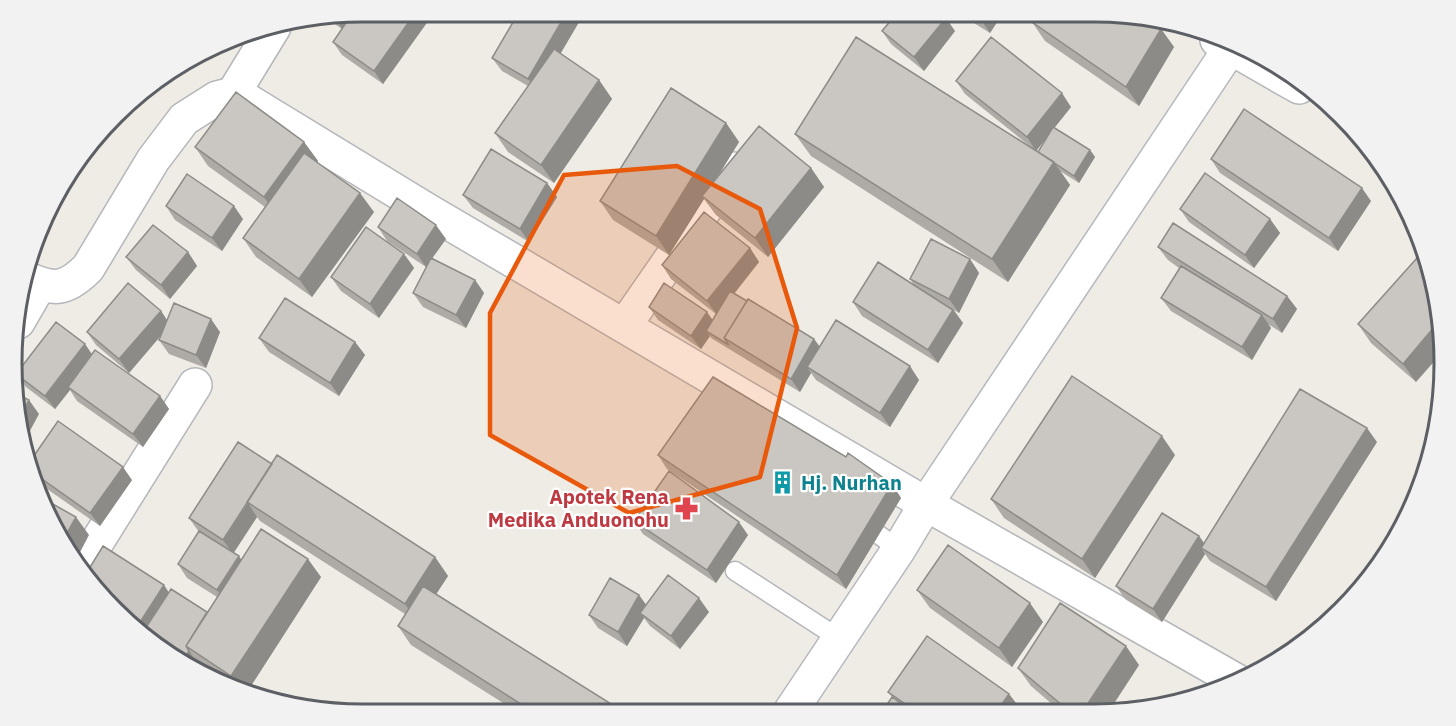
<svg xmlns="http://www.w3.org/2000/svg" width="1456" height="726" viewBox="0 0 1456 726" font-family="'IBM Plex Sans',sans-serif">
<rect width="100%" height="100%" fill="#eeece4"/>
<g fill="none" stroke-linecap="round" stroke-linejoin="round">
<defs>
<path id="lane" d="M859 521 899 549
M735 571 840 639"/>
<path id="street" d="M1217 40 1299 87
M233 94 274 27
M26 278C54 291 66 290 88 268L153 160 184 119 217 98 233 94 250 102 427 210 926 504 1237 681
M18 322 40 284
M625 325 733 169
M82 566 195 385"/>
<path id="secondary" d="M790 712 899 549 926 504 1233 44"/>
</defs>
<!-- lane casing -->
<use href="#lane" stroke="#b4b6bb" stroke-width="21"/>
<!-- street casing -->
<use href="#street" stroke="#b4b6bb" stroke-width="36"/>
<!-- secondary casing -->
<use href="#secondary" stroke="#b5b8be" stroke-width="36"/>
<!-- lane -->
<use href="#lane" stroke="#fff" stroke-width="18"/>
<!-- street -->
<use href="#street" stroke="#fff" stroke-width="33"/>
<!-- secondary -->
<use href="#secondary" stroke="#fff" stroke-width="33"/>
</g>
<!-- wall -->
<path fill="#aeaaa6" d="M363 12 431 17 383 84 342 55 333 42 342 29 326 18Z
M585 12 560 53 599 80 612 99 554 183 508 152 495 133 528 86 502 71 492 58Z
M704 12H720L715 19Z
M869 12 892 13 886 23Z
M958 13H1003L990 33Z
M1032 22 1161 29 1174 47 1139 106 1045 41Z
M882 31H955L924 71 891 44Z
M956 81 1071 107 1054 128 1090 150 1095 157 1079 183 1060 171 1070 185 1008 282 811 156 795 134 1038 152 1048 136 1036 151 965 94Z
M726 123 739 142 716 180 811 168 824 187 768 257 716 215 704 199 669 255 613 220 600 201Z
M304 142 318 161 317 162 374 212 312 297 256 257 243 238 265 207 208 166 195 147Z
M1211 159 1371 201 1338 251 1220 173Z
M547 183 557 197 529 242 473 208 463 195Z
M166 206 243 219 222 251 175 220Z
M1180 209 1270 219 1280 233 1254 268 1189 222Z
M378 227 446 239 432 258 475 280 484 293 466 328 423 307 413 293 426 267 387 241Z
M1158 247 1287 296 1297 309 1282 333 1268 324 1271 328 1252 360 1171 311 1161 298 1179 268 1168 260Z
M750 248 759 262 734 294 814 339 820 347 919 380 890 427 816 380 811 373 800 392 711 338 710 336 701 349 658 320 649 307 713 320 716 314 671 279 662 265Z
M1425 249 1416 382 1371 343 1358 324Z
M188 252 197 266 170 299 136 270 126 257Z
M404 254 414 268 379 318 341 291 331 277Z
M970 259 979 273 959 313 954 310 963 323 938 363 862 316 853 302 914 285 910 279Z
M161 311 167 320 220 332 206 368 169 354 159 340 161 335 129 373 96 345 87 332Z
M259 338 355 342 365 355 339 396 269 352Z
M85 344 92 354 160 396 169 409 143 447 77 401 70 390 55 409 26 387 16 374Z
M1377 442 1276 601 1210 561 1205 554 1162 622 1125 599 1116 586 1199 536 1204 543Z
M658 455 892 484 901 498 846 589 667 469Z
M1175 455 1095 578 1004 518 991 499Z
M31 460 132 480 100 526 37 482Z
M272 464 435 557 448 576 436 594 624 712 519 713 411 645 398 626 405 614 260 521 257 517 233 553 241 560 321 577 249 689 226 683 198 664 195 669 164 585 168 592 207 612 217 597 187 578 178 564 199 532 189 518Z
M634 521 748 535 716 583 643 534Z
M917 590 1043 622 1012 667 930 608Z
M639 595 646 605 709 612 680 649 650 626 644 618 627 646 598 628 589 615Z
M1139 665 1109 711H1060L1031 686 1018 668Z
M888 692 1009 694 1022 711 882 712 892 697Z"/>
<!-- shaded-wall -->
<path fill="#8d8b87" d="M416 12H427L431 17 383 84 374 71Z
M567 12H585L538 92 528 79Z
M710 12H720L715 19Z
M354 13 343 30 334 17Z
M879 13H892L886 23Z
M985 13H1003L990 33 981 20Z
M946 18 955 31 924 71 914 57Z
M1161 29 1174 47 1139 106 1126 87Z
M599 80 612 99 554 183 541 165Z
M1062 93 1071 107 1036 151 1027 137Z
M726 123 739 142 704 198 702 196 704 199 669 255 656 236Z
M304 142 318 161 277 216 264 197Z
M1090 150 1095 157 1079 183 1074 176Z
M1054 162 1070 185 1008 282 992 259Z
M811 168 824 187 768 257 755 238Z
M547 183 557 197 529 242 520 229Z
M1362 188 1371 201 1338 251 1329 238Z
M360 193 374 212 312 297 299 279Z
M234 206 243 219 222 251 212 238Z
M1270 219 1280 233 1254 268 1245 255Z
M436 225 446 239 426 267 417 254Z
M750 248 759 262 717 315 707 301Z
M188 252 197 266 170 299 161 285Z
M404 254 414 268 379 318 370 304Z
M970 259 979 273 959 313 949 299Z
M475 280 484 293 466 328 456 315Z
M21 288 26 295 18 305 19 294Z
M1287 296 1297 309 1282 333 1273 319Z
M953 310 963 323 938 363 928 350Z
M161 311 170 325 129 373 119 359Z
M707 312 717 326 706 331 710 336 701 349 691 336Z
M1262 315 1271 328 1252 360 1242 347Z
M211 319 220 332 206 368 196 355Z
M1435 326 1439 356 1416 382 1403 364Z
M814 339 824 353 807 367 811 373 800 392 791 379Z
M355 342 365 355 339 396 330 383Z
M85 344 94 358 68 387 70 390 55 409 45 396Z
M910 366 919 380 890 427 880 413Z
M160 396 169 409 143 447 133 434Z
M29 400 39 414 25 440 19 420Z
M1367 428 1377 442 1276 601 1266 587Z
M1162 436 1175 455 1095 578 1082 559Z
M123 467 132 480 100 526 90 513Z
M892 484 901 498 846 589 837 575Z
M248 503 257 517 233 554 223 540Z
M76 517 89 535 77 558 63 540Z
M739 522 748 535 716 583 707 570Z
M1199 536 1208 549 1201 548 1205 554 1162 622 1153 609Z
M239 556 248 570 226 603 217 590Z
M435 557 448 576 418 622 405 604Z
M308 559 321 577 249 689 238 686 231 676Z
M164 585 173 599 149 636 137 627Z
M639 595 649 609 640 613 644 618 627 646 618 632Z
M699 598 709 612 680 649 671 636Z
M1030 603 1043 622 1012 667 999 648Z
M1126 646 1139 665 1109 711H1083Z
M189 651 198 664 195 669 183 660Z
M1009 694 1022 711H997Z"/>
<!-- building -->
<path fill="#cac6c1" stroke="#8d8b87" stroke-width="1.5" d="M363 12H416L374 71 333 42 352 14Z
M519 12H567L528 79 492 58Z
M897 13H939L946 18 914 57 882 31Z
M970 13H985L981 20Z
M1040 13H1116L1150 22 1161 29 1126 87 1032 22Z
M856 37 1054 162 992 259 795 134Z
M991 37 1062 93 1027 137 956 81Z
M554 49 599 80 541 165 495 133Z
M671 88 726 123 656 236 600 201Z
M236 92 304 142 264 197 195 147Z
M1244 109 1362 188 1329 238 1211 159Z
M759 126 811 168 755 238 702 196Z
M1053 127 1090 150 1074 176 1038 152Z
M491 149 547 183 520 229 463 195Z
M304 153 360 193 299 279 243 238Z
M1205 173 1270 219 1245 255 1180 209Z
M187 174 234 206 212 238 166 206Z
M397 198 436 225 417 254 378 227Z
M704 212 750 248 707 301 662 265Z
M1173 223 1287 296 1273 319 1158 247Z
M153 225 188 252 161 285 126 257Z
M366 227 404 254 370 304 331 277Z
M931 239 970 259 949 299 910 279Z
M1425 249 1435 326 1403 364 1358 324Z
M431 258 475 280 456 315 413 293Z
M878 262 953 310 928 350 853 302Z
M1181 266 1262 315 1242 347 1161 298Z
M128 283 161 311 119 359 87 332Z
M664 283 707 312 691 336 649 307Z
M730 291 747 301 724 338 729 345 706 331Z
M285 298 355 342 330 383 259 338Z
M748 299 814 339 791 379 724 338Z
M174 303 211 319 196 355 159 340Z
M836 320 910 366 880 413 807 367Z
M56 322 85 344 45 396 16 374Z
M95 350 160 396 133 434 68 387Z
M1072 376 1162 436 1082 559 991 499Z
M713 377 846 457 848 453 892 484 837 575 658 455Z
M1300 389 1367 428 1266 587 1201 548Z
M15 393 29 400 19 420 15 408Z
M58 421 123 467 90 513 35 474 31 460Z
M238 442 272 464 223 540 189 518Z
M277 455 435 557 405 604 247 502Z
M669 471 739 522 707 570 634 521Z
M42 498 76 517 63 540 48 518Z
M1162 513 1199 536 1153 609 1116 586Z
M261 529 308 559 231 676 186 646Z
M199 531 239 556 217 590 178 564Z
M948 545 1030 603 999 648 917 590Z
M103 546 164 585 137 627 115 611 87 572Z
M668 575 699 598 671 636 640 613Z
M610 578 639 595 618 632 589 615Z
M423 586 624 712 535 713 398 626Z
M171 589 207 612 186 646 189 651 183 660 143 632Z
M1060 603 1126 646 1083 711H1069L1018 668Z
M927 636 1009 694 997 711 917 712 888 692Z
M892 697 913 712H882Z"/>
<!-- marked area -->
<path fill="#e8590c" fill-opacity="0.2" stroke="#e8590c" stroke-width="4.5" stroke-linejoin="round" d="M677 166 760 209 797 328 760 477 629 513 490 435V313L564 175Z"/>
<!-- icons -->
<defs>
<symbol id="building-bare" viewBox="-9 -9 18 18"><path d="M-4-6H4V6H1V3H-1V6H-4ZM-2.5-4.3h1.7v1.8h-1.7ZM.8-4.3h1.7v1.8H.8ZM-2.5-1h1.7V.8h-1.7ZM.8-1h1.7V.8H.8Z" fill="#0f9aa8" stroke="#fff" stroke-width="2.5" paint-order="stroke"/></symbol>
<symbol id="pharmacy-bare" viewBox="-9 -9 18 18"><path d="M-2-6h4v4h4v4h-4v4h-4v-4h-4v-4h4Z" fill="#e0444e" stroke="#fff" stroke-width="2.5" paint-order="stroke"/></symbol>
</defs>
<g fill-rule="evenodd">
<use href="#building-bare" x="766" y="466" width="33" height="33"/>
<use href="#pharmacy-bare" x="670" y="492" width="33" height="33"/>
</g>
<g text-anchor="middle" stroke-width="4.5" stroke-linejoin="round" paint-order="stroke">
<!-- culture labels -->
<g font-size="20" font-weight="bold" fill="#0d838f" stroke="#fff" text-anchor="start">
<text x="801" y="490">Hj. Nurhan</text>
</g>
<!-- health labels -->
<g font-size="20" font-weight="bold" fill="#be3a42" stroke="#fff" text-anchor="end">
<text x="669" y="504">Apotek Rena<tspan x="669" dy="23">Medika Anduonohu</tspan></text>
</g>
</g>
<!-- crop -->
<path d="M0 0H1456V726H0ZM362 22H1094A340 340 0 0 1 1434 362V364A340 340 0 0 1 1094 704H362A340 340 0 0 1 22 364V362A340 340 0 0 1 362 22Z" fill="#f2f2f3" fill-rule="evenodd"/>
<path fill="none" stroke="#5c5f64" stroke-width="3" d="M362 22H1094A340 340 0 0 1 1434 362V364A340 340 0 0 1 1094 704H362A340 340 0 0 1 22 364V362A340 340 0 0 1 362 22Z"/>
</svg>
